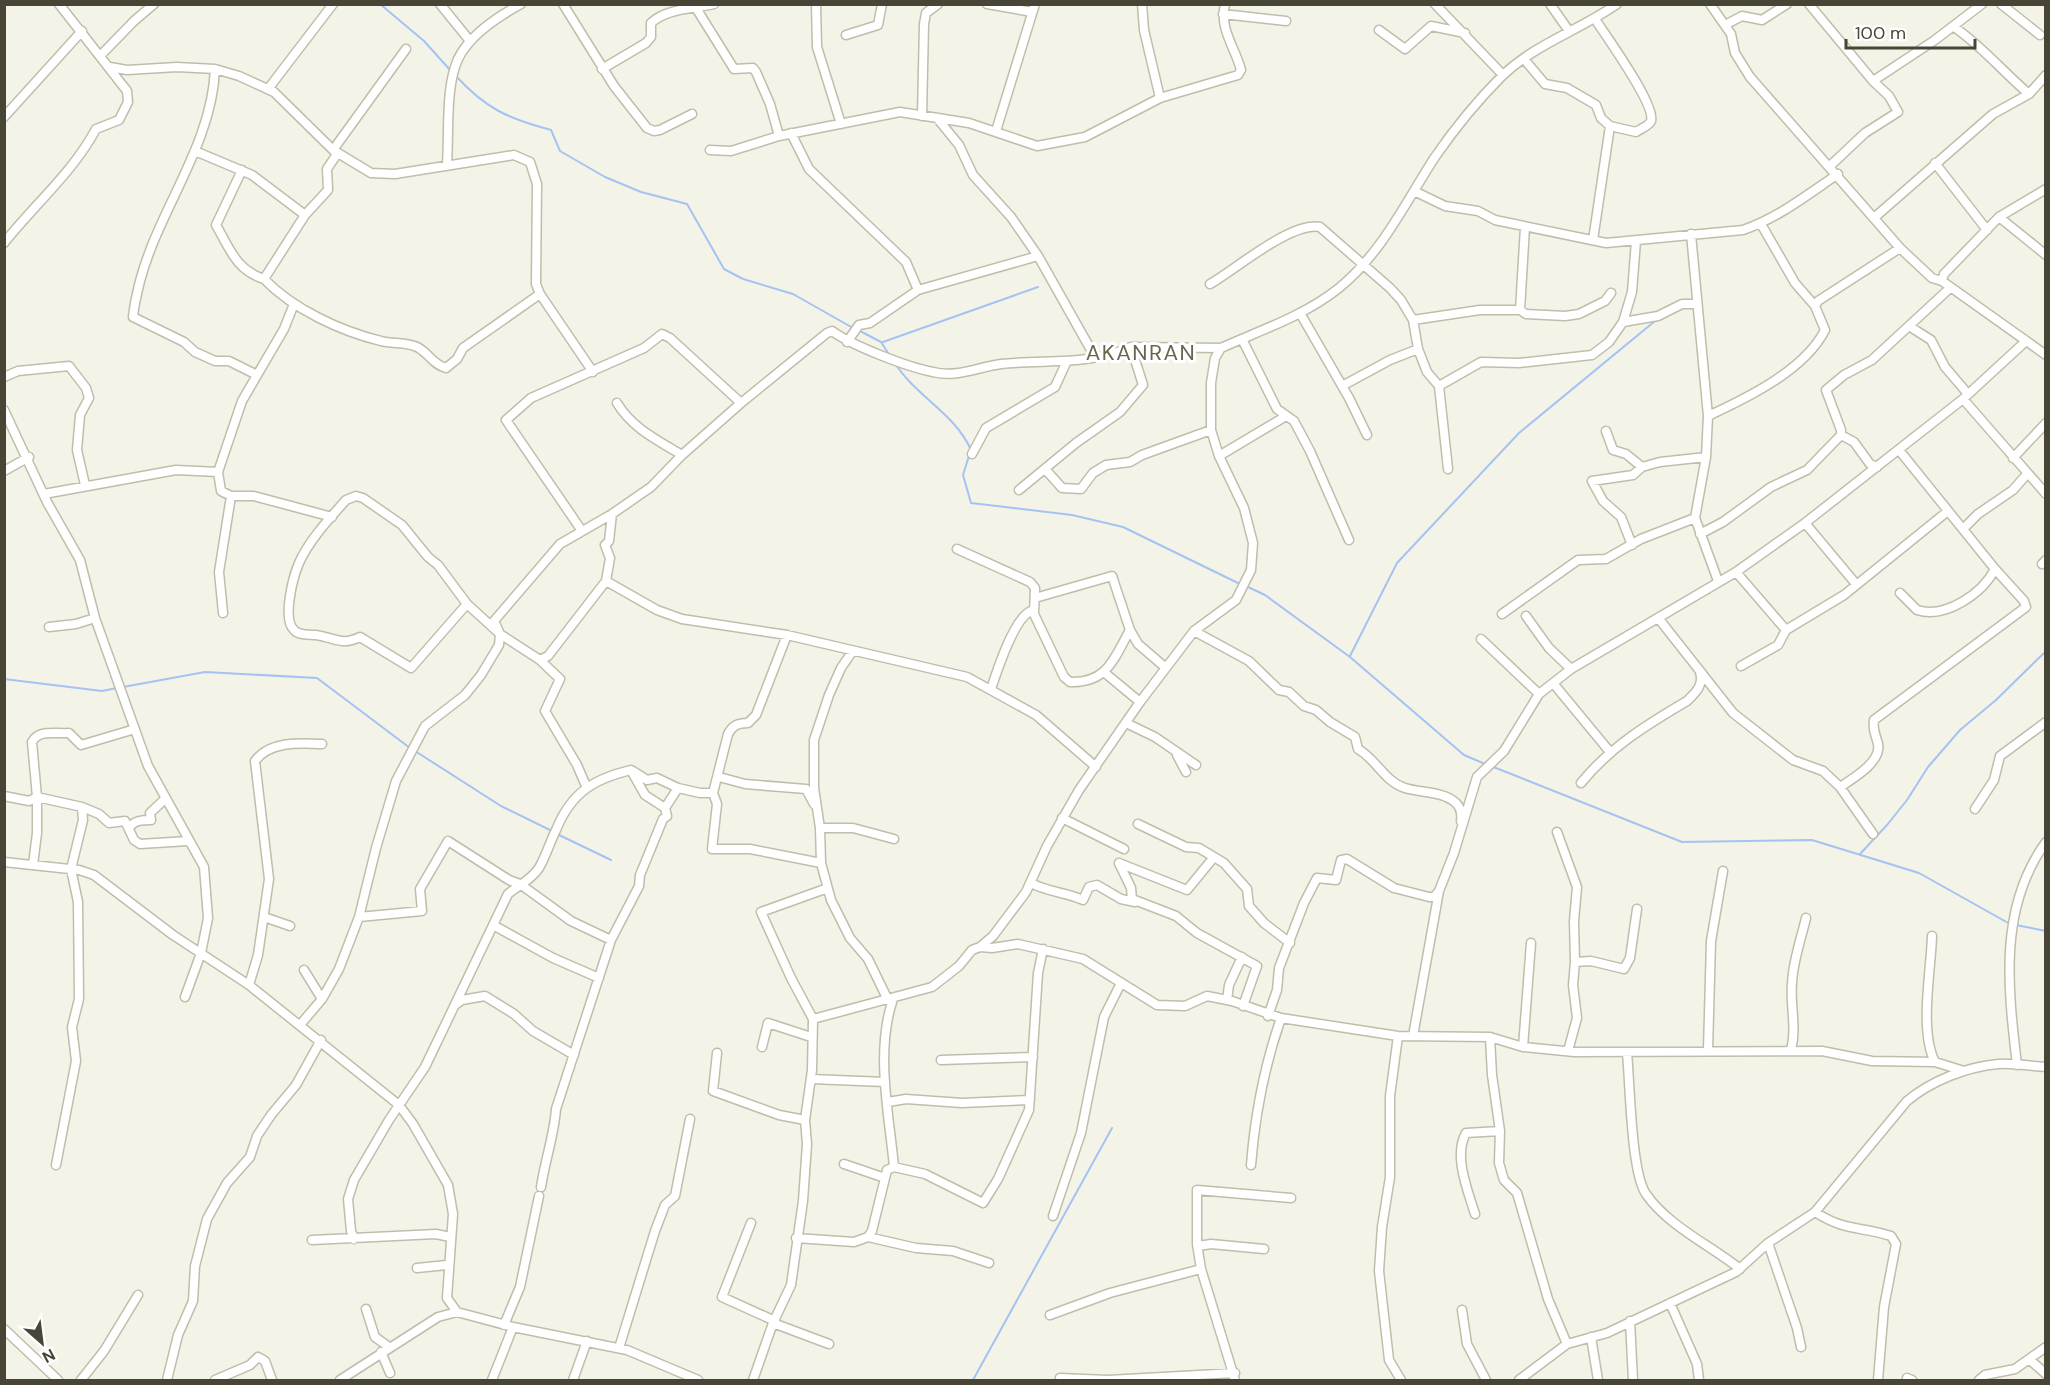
<svg xmlns="http://www.w3.org/2000/svg" width="2050" height="1385" viewBox="0 0 2050 1385" font-family="'DM Sans',sans-serif">
<rect width="100%" height="100%" fill="#f4f3e8"/>
<g fill="none" stroke-linecap="round" stroke-linejoin="round">
<!-- stream -->
<path stroke="#a4c3f2" stroke-width="2" d="M380 4 424 41 451 71
M455 75C486 109 507 118 551 130L560 151 605 177 641 192 687 204 724 269 743 279 793 294 853 328
M858 330 881 342 890 356
M883 342 1038 287
M895 363C916 397 954 412 971 450
M969 456 963 475 971 503 1072 515 1123 527 1240 584
M1246 586 1265 595 1350 657 1464 755 1485 764
M1350 656 1397 563 1519 433 1655 321
M4 679 102 691 117 688
M123 687 205 672 317 678 410 748
M415 751 501 806 552 831
M1491 766 1682 842 1812 840 1919 873 2010 924
M557 834 611 860
M1860 854 1887 825 1907 800 1928 767 1960 730 1996 700 2046 651
M2016 925 2046 931
M973 1380 1112 1128"/>
<defs>
<path id="minor" d="M440 4 470 41
M563 4 614 86 647 128 654 131 660 130 692 114
M816 4 817 47 841 124
M987 4 1032 12
M1142 4 1144 30 1160 98
M1435 4 1503 75
M1550 4 1569 31
M1710 4 1731 34 1735 53 1750 77 1900 248 1932 278 1942 281 2046 355
M1809 4 1873 81
M2001 4 2040 35
M696 8 734 69 753 68 756 72 770 104 779 136
M1223 14 1286 21
M1725 25 1742 16 1762 20 1787 4
M1954 27C1982 46 2003 72 2029 94
M1379 30 1405 49 1431 26 1465 33
M846 35 878 25 882 4
M101 55 134 21 154 4
M1524 59 1545 84 1567 88 1596 105 1601 118 1610 126 1636 132C1640 129 1649 126 1651 121 1656 105 1606 36 1595 19
M110 67 127 70 177 67 215 69 239 76 274 92 333 150 371 173 395 174 514 155 530 162 537 184 536 284 540 294 593 372
M215 69C212 145 159 209 140 281 137 293 134 305 133 317L184 342 195 352 215 361H229L257 375
M602 69 646 43 651 37V23C667 8 694 9 714 4
M268 89 333 4
M922 116 924 24 926 13 938 4
M4 117 82 31
M937 118 959 145 973 175 1011 217 1038 256 1095 357
M996 131 1035 4
M791 133 809 169 906 262 918 290
M333 150 406 49
M710 150 731 151 779 136 900 112 969 123 1037 146 1085 137 1160 98 1238 75 1241 70C1235 47 1219 29 1225 4
M195 151 252 175 305 215
M337 154 327 169 328 190 305 215 264 279C293 309 340 331 381 341 392 344 407 342 417 347 429 353 432 364 446 368L457 359 463 348 540 294
M1935 163 1987 230
M447 164C449 135 446 94 455 67 463 39 497 17 521 4
M1830 166 1865 133 1898 112 1889 96 1873 81 1935 40 1982 4
M242 170 216 225C230 249 236 270 264 279
M1414 191 1445 206 1478 211 1495 220 1606 243 1743 230C1778 218 1807 195 1838 174
M1875 217 1993 114 2029 94 2046 75
M1999 217 2046 255
M1761 224 1795 283 1815 306
M1691 234 1708 416 1706 457 1695 518 1718 581
M1593 240 1610 126
M4 243C35 204 73 172 96 129L119 120 128 102 127 91 59 4
M1942 281 1944 274 1999 217 2046 189
M1210 284C1236 269 1292 221 1320 227L1390 288 1401 300 1413 320 1418 349 1427 372 1439 386 1448 469
M294 304 284 329 242 401 218 472 221 491 231 496H254L332 517
M1520 310 1525 227
M1300 313 1349 398 1367 435
M1413 320 1480 310H1520L1526 314 1565 316 1579 314 1605 301 1611 293
M1623 322 1658 316 1682 304H1697
M1909 326 1931 340 1945 367 1968 394
M1242 339 1277 409 1294 421 1310 451 1349 540
M847 342 859 325 870 323 918 290 1038 256
M4 377 18 371 69 366 86 388 89 398 80 415 77 450 85 485
M1342 386 1390 360 1418 349
M1439 386 1481 362 1519 363 1592 355 1609 342 1623 322 1632 292 1636 241
M1963 399 2046 494
M617 403C632 428 657 440 682 455
M4 410 47 502 80 560 95 618 148 766 204 867 208 918 201 953 185 997
M1708 416C1747 398 1805 370 1825 330L1815 306 1818 301 1900 248
M1606 431 1613 450 1626 454 1642 467
M1841 435 1854 442 1870 464 1877 467
M972 454 986 428 1055 387 1066 363
M1219 456 1286 416
M2013 458 2046 423
M1045 469 1062 488 1081 489 1093 473 1106 465 1130 462 1142 455 1211 430
M4 471 29 457
M1019 490 1076 443 1120 412 1143 385 1131 347
M44 494 176 470 218 472
M1805 523 1856 584
M1964 528 1978 514 2013 490 2027 474
M582 531 506 420 531 398 644 348 662 334 670 338 741 403
M1700 534 1723 522 1771 487 1807 470 1841 435V430L1826 390 1844 375 1872 360 1950 288
M1632 545 1621 517 1603 501 1592 481 1633 475 1642 467 1660 462 1706 457
M957 549 1030 582 1035 588 1034 614 1064 677 1070 682C1108 683 1114 658 1130 630
M2042 564 2046 560
M1736 572 1786 630
M606 581 657 610 682 619 787 635 967 677 1036 715 1096 767
M1900 593 1917 610C1945 619 1982 594 1995 569
M1035 598 1112 576 1130 630 1138 644 1166 668
M467 604 411 668 360 637C341 646 336 638 316 635 309 634 299 636 294 630 282 619 293 577 299 563 309 540 330 518 346 500L356 496 363 498 402 525 428 557 438 565 467 604 500 634 540 660 560 679 545 711 577 765 586 786
M223 613 219 572 231 496
M1502 614 1578 560 1606 559 1641 539 1695 518
M1526 616 1549 648 1571 669
M1659 619 1733 713 1793 760 1823 771 1840 787 1873 834
M49 627 76 624 95 618
M1194 631 1249 661 1279 690 1289 692 1304 706 1316 710 1330 722 1355 737 1358 749C1376 759 1385 782 1405 788 1421 793 1443 791 1456 803 1461 808 1462 814 1461 821
M787 635 756 715 748 723C738 723 733 725 728 734L713 793 717 804 712 849H750L821 863
M1481 639 1539 694
M852 652 841 668 829 695 814 740V788L820 828 821 863 831 900 850 938 868 959 888 1000
M540 660 548 656 606 581 610 558 605 545 609 541 612 514
M1741 666 1778 645 1786 630 1844 595 1948 511
M1105 673 1140 702
M1553 683 1610 752
M991 689C997 671 1014 618 1031 611L1034 614
M1126 723 1155 737 1196 765
M1177 755 1186 772
M632 772 645 795 665 808
M719 777 745 784 806 789 814 804
M1581 783C1610 747 1648 724 1687 701 1696 692 1704 685 1700 672
M1840 787C1852 779 1882 762 1878 744 1876 735 1872 730 1874 720L2026 607 2024 601 1995 569 1899 450
M4 796 29 801 37 797 82 807 99 814 109 823 125 821 134 840 140 844 188 841
M1975 809 1994 780 2000 756 2046 722
M1062 818 1124 849
M1138 824 1186 847 1199 848 1224 863 1247 889 1249 906 1264 923 1290 943
M129 828C134 820 143 820 151 820L150 813 165 799
M820 828H853L894 839
M1557 832 1577 887 1574 921 1575 962
M4 862 79 870 94 875 173 935 249 985 399 1105 413 1124 448 1185 453 1214 447 1298 457 1312 513 1327 627 1350 698 1380
M1119 863 1131 888 1132 899 1176 916 1197 933 1257 966 1243 1006
M1119 863 1187 890 1214 857
M33 865 37 833V797L32 742C39 729 56 734 69 733L81 745 135 729
M1031 883C1047 892 1066 892 1083 900L1089 887 1097 885 1121 899 1135 902
M264 917 290 926
M359 917 422 911 420 889 448 841 509 880 520 884 571 921 611 940
M493 925 553 958 599 978
M1932 936C1931 971 1919 1031 1935 1062
M980 947 992 948 1018 944 1083 959 1157 1005 1185 1006 1207 996 1232 1001 1281 1018 1398 1036 1490 1037 1523 1047 1574 1052 1822 1051 1872 1061 1935 1062 1964 1071
M304 970 322 999
M249 985 258 955 269 879 255 761C269 741 300 743 322 744
M1227 1000 1229 985 1242 957
M455 1005 462 1000 485 996 514 1014 533 1031 574 1055
M1268 1016 1277 990 1279 968 1304 903 1317 878 1336 880 1341 860 1347 859 1394 888 1429 897H1434L1439 891
M813 1019 791 978 761 912 825 889
M300 1025 322 999 339 969 359 917 376 848 396 781 425 726 465 695 481 675 499 645 500 634 494 621 560 544 612 514 651 487 682 455 741 403 827 333 832 331C853 346 907 367 933 372 957 378 978 367 1001 364 1046 359 1088 366 1131 347L1221 348
M1398 1036 1390 1096V1177L1382 1227 1379 1271 1389 1360 1401 1380
M1413 1036 1439 891 1454 853 1477 777 1504 751 1539 694 1571 669 1736 572 1805 523 1963 399 2026 341
M1490 1037 1492 1075 1500 1131 1499 1163 1504 1180 1517 1193 1548 1299 1567 1344
M762 1047 768 1023 811 1037
M1523 1047 1531 943
M1708 1050 1711 941 1723 871
M1791 1050C1797 1028 1790 1006 1792 983 1793 961 1801 939 1806 918
M1568 1051 1577 1018 1573 985 1575 962 1591 961 1624 969 1630 958 1637 909
M717 1053 713 1091 779 1115 805 1120
M1627 1053C1630 1082 1631 1173 1646 1194 1668 1226 1710 1245 1740 1269
M941 1060 1033 1057
M2017 1065C2008 988 1998 908 2046 842
M811 1079 885 1082
M888 1102 906 1099 962 1103 1030 1100
M844 1164 885 1178
M56 1165 76 1061 72 1027 79 999 78 902 71 869 83 820 82 807
M1251 1165C1255 1114 1264 1067 1281 1018
M894 1167 925 1174 983 1203 998 1179 1029 1110 1038 973 1043 949
M541 1187C545 1160 554 1136 556 1109L611 940 639 886 640 875 663 819 667 816 665 808 678 788
M1815 1212C1846 1232 1860 1226 1891 1236L1896 1244 1884 1307 1878 1380
M1475 1214C1468 1191 1453 1156 1466 1133L1500 1131
M1053 1216 1081 1133 1104 1017 1121 983
M751 1223 722 1297 775 1321
M868 1237 872 1231 887 1170 894 1167C889 1113 875 1052 893 999
M796 1238 854 1242 868 1237 916 1248 953 1251 989 1263
M354 1239 351 1231 348 1199 354 1180 389 1120 425 1067 508 894C520 884 530 881 539 868 546 856 550 842 556 830 571 793 593 779 631 770L647 780 657 778 678 788 700 793H713
M312 1240 436 1234 450 1237
M1768 1243 1797 1328 1801 1347
M1197 1244 1201 1269 1235 1380
M1264 1249 1211 1244 1199 1246 1197 1241V1190L1291 1198
M417 1268 447 1265
M1670 1303 1697 1364 1699 1380
M366 1309 375 1337 389 1347
M1462 1310 1467 1344 1486 1380
M1050 1315 1110 1293 1201 1269
M1630 1321 1633 1380
M773 1323 829 1344
M504 1325 520 1287 539 1196
M4 1329 58 1380
M1591 1337 1598 1380
M619 1348 655 1231 665 1205 675 1196 690 1119
M381 1352 390 1373
M2030 1360 2046 1374
M1907 1378 1912 1380
M81 1380 104 1351 138 1295
M167 1380 178 1335 193 1301 195 1266 207 1219 227 1183 250 1157 257 1136 271 1115 296 1085 321 1040
M215 1380 250 1365 258 1357 265 1361 272 1380
M340 1380 438 1317 457 1312
M492 1380 513 1327
M573 1380 587 1341
M753 1380 773 1323 791 1285 803 1201 807 1144 805 1120 812 1070 813 1019 932 987 959 966 972 950 980 947 993 936 1026 892 1047 846 1079 790 1140 702 1194 631 1236 600 1251 570 1253 543 1244 508 1219 456 1211 430V383L1215 358 1221 348C1261 330 1304 316 1339 288 1382 253 1405 203 1435 157 1455 128 1477 101 1502 76 1535 44 1580 30 1617 4
M1060 1380V1378L1108 1380 1235 1373
M1519 1380 1567 1344 1607 1333 1736 1272 1768 1243 1815 1212 1907 1101C1931 1081 1966 1067 1998 1064 2013 1063 2030 1066 2046 1067
M1979 1380 1985 1375 2015 1369 2046 1347"/>
</defs>
<!-- minor casing -->
<use href="#minor" stroke="#c0bdaa" stroke-width="11"/>
<!-- minor -->
<use href="#minor" stroke="#fff" stroke-width="8"/>
</g>
<g text-anchor="middle" stroke-width="6" stroke-linejoin="round" paint-order="stroke">
<!-- quarter labels -->
<g font-size="22" letter-spacing="1.5" fill="#6b654d" stroke="#fff">
<text x="1141" y="360">AKANRAN</text>
</g>
</g>
<!-- border -->
<rect width="2050" height="1385" fill="none" stroke="#484436" stroke-width="12"/>
<!-- north arrow -->
<g transform="translate(42 1343) rotate(152)" stroke="#ffffff" stroke-width="4.5" paint-order="stroke">
<path d="M0-4.5L10 22L0 15L-10 22Z" fill="#484436"/>
<text y="-9" font-size="16" font-weight="bold" text-anchor="middle" fill="#484436">N</text>
</g>
<!-- scale -->
<path d="M1846 39v9h129v-9" fill="none" stroke="#484436" stroke-width="3"/>
<text x="1855" y="39" font-size="18" fill="#484436" stroke="#ffffff" stroke-width="4.5" paint-order="stroke">100 m</text>
</svg>
